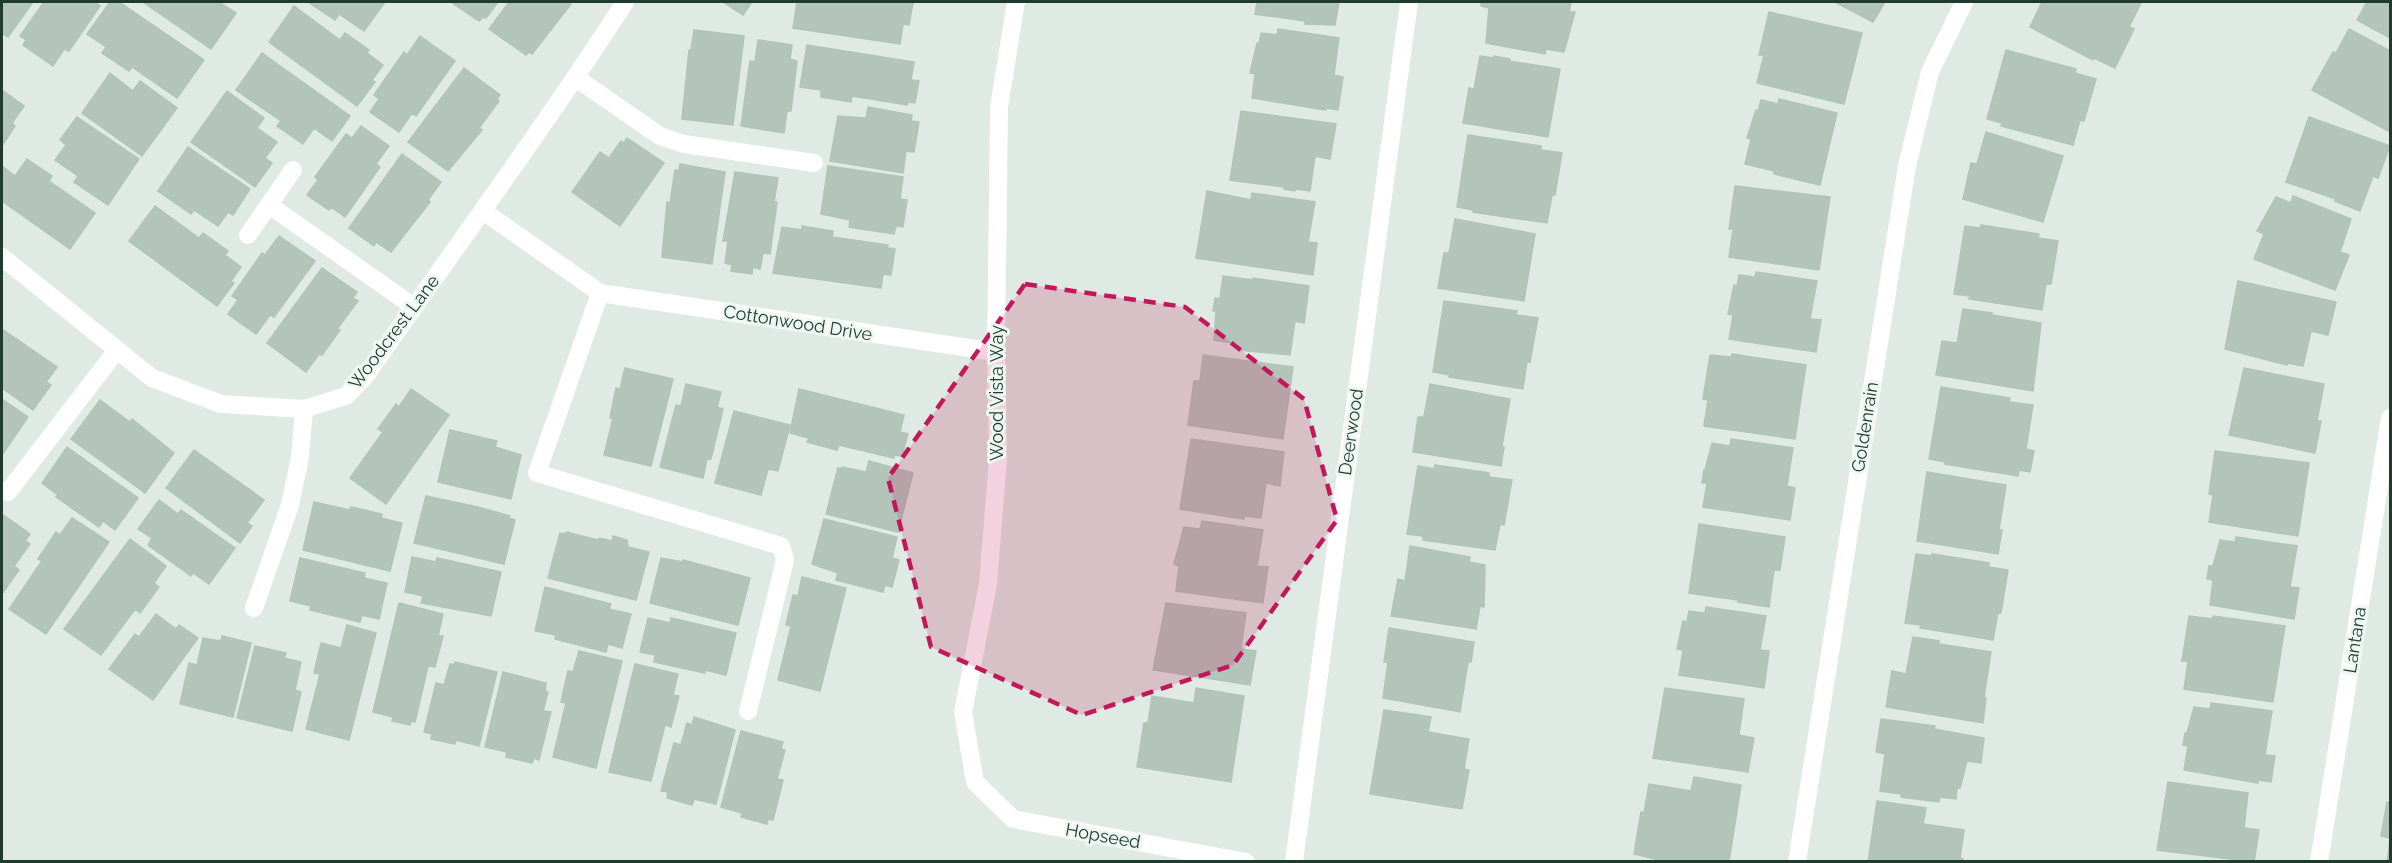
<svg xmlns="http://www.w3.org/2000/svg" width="2392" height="863" viewBox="0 0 2392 863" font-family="Raleway,sans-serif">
<rect width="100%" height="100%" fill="#deeae3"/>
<!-- building -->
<path fill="#b3c5bb" stroke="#b0c4b9" stroke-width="1.5" d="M2 2H33L8 37 2 33Z
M44 2H97L96 3 100 6 69 51 64 49 53 66 23 45 26 40 20 36Z
M110 2H119L204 60 177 98 132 67 129 71 102 53 106 47 87 34Z
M143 2H219L236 13 211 49Z
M308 2H385L364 31 339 14 335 20Z
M451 2H498L486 18 483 17 479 21Z
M509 2H569L571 4 532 54 529 52 526 55 489 29Z
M723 2H752L743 15Z
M797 2H906L913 3 909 25 903 24 900 44 793 28Z
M1257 2H1339L1335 25 1305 24V21L1255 14Z
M1481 2H1571L1569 12H1575L1564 52 1546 49 1545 54 1486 43 1489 8 1481 6Z
M1835 2H1885L1873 22Z
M2042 2H2138L2141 3 2129 27 2134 29 2115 68 2094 58 2093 60 2030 27Z
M2367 2H2390V38L2357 20Z
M294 6 340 40 345 33 369 50 367 53 383 65 372 80 375 82 357 106 269 42Z
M1769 12 1862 33 1844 104 1757 83 1764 55H1759Z
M1278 29 1339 38 1334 75 1343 77 1338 110 1326 108V110L1252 98 1255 74 1250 73 1257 43 1259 44 1261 33 1277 35Z
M2349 29 2390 51V132L2312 90 2333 52 2336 53Z
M694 30 744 36 733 125 682 119 689 50H691Z
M420 36 455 61 416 116 412 113 399 132 370 112 379 99 374 95 404 52 407 55Z
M758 40 792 45 790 59 797 61 791 111H787L784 133 741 126 750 61 755 62Z
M807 45 914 62 911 80 919 81 915 103 908 102 907 105 852 96 851 102 821 97V90L800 87Z
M2006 50 2076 69 2075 73 2096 79 2084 121 2080 120 2073 145 2001 126 2002 123 1987 119Z
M262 53 350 116 332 141 314 128 303 144 277 126 281 121 236 90Z
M1480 56 1493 58 1494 56 1510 59 1509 61 1560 69 1548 137 1463 123 1469 88 1474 89Z
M464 68 500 95 497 99 499 101 479 128 482 130 448 171 408 142Z
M110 73 133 91 140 81 177 108 142 156 82 113Z
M2 90 24 106 12 123 15 126 2 146Z
M227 91 264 118 257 128 277 142 265 158 272 163 255 187 191 142Z
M1779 99 1837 113 1820 185 1774 174V171L1745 164 1751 139 1747 138 1756 110 1758 112 1761 100 1778 104Z
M868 107 912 115 911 121 919 122 914 152 906 151 903 173 830 161 838 116 866 118Z
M1241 111 1336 124 1330 159 1315 156 1310 191 1296 189 1295 191 1284 189V187L1230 180Z
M77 117 139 159 108 205 74 182 78 176 55 160 66 145 60 140Z
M2309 117 2390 146 2378 178 2373 176 2360 211 2335 201 2336 199 2286 182Z
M361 126 389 146 376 164 380 167 345 217 331 207 329 210 307 195 318 180 315 177 346 134 352 138Z
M1986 132 2063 156 2043 222 1963 199 1971 163 1977 164Z
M1468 135 1541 146V150L1562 153 1555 195H1552L1547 223 1473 212V210L1457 207Z
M627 138 664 163 620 226 572 192 600 152 609 158 621 141 624 143Z
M188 147 250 189 233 215 228 212 218 226 194 210 191 214 158 191Z
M402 154 441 182 428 200 430 202 391 252 376 242 374 246 349 228Z
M27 159 52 176 49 181 95 213 70 249 2 201V166L15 176Z
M680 164 725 172 712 264 662 257 667 202 670 203 675 170H679Z
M828 166 903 177 900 199 907 200 903 227 896 226 894 234 849 227 850 220 821 214Z
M735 172 778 178 774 202H777L770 254 763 253 760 269 753 267 752 274 731 271 732 265 725 263 728 241H723Z
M1735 186 1830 197 1819 270 1729 257 1733 229H1729Z
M1207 191 1251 200 1252 193 1315 202 1308 242 1317 243 1313 275 1196 258Z
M2293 196 2351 219 2340 252 2349 255 2335 290 2254 259 2264 234 2257 231 2276 197 2291 203Z
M155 206 199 238 203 233 228 251 225 255 241 267 231 281 234 283 217 306 129 241Z
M1455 219 1535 234 1524 301 1438 288 1444 253H1449Z
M1981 225 2039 234 2038 238 2058 241 2051 284H2046L2042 310 1969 299 1970 296 1954 294 1965 226 1981 228Z
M802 226 833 231 832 237 888 245 887 248 895 249 891 275 883 274 881 288 773 273 782 227 802 230Z
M279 236 315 261 274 317 270 315 256 334 228 314 238 300 232 296 262 253 265 255Z
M322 268 357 292 353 298 358 301 337 329 340 330 322 355 319 354 306 372 267 343Z
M1756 272 1817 281 1810 319 1821 320 1816 352 1729 339 1733 315 1728 314 1734 285 1737 286 1739 275 1755 277Z
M1223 276 1253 280V278L1309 286 1304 323 1295 321 1290 355 1238 350 1239 344 1214 340 1216 311H1213L1215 298 1220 299Z
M2238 281 2336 302 2328 335 2311 331 2303 366 2288 363 2287 365 2225 349Z
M1444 301 1517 311 1516 315 1538 318 1530 362 1527 361 1523 389 1449 377 1450 375 1433 372Z
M1963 309 1992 313V315L2041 323 2033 391 1936 375 1942 341 1957 343Z
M2 329 57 367 46 382 51 385 33 410 2 388Z
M1732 354 1806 365 1795 439 1704 426 1708 400 1703 399 1710 355 1732 357Z
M1203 355 1293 367 1283 439 1188 425 1194 381H1200Z
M625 368 673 379 651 466 604 455 613 418H610L616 388 620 389Z
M2244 368 2324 384 2317 421H2321L2315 453 2229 435Z
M686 384 721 392 717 407 723 409 711 459H707L703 478 660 467 676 405 681 406Z
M1430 384 1510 399 1502 446 1504 447 1501 466 1413 452 1418 417H1424Z
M1941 387 2010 398 2009 402 2033 405 2026 449 2034 451 2030 472 2019 470 2018 476 1945 464V462L1929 459Z
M411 389 449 415 386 504 350 478 383 432 378 429 396 404 399 407Z
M799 389 904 415 900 432 908 434 902 456 894 455V458L839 445 837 450 807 442 809 438 790 433Z
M2 399 28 417 2 455Z
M100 400 130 422 132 419 174 453 145 493 71 439Z
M734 411 790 425 778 471 768 469 761 495 715 483Z
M450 430 497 441 495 447 521 455 511 499 438 482Z
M1191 439 1284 452 1280 486 1266 483 1261 518 1244 516V519L1180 509Z
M1731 439 1793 448 1787 486 1795 488 1790 520 1703 507 1707 483H1702L1704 470H1705L1712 443 1730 446Z
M67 447 138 498 115 530 103 521 99 527 56 497 58 495 42 483Z
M194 450 264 500 247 523 252 526 240 543 166 488Z
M2215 451 2309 463 2298 536 2209 522 2213 495 2209 494Z
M869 461 913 473 898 532 826 514 838 468 841 469 842 467 866 472Z
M1435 465 1489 473V477L1512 480 1504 525 1500 524 1495 550 1423 540V536L1407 534 1418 466 1434 469Z
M1927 472 2006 485 1999 530H2002L1998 554 1917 541Z
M426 496 478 507 510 516 509 518 515 520 504 564 414 543Z
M159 500 178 514 181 510 235 548 209 584 193 573 191 576 148 545 152 538 138 529Z
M314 502 350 510 351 507 382 514 381 518 402 523 390 571 303 550Z
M2 514 30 534 25 541 30 544 14 566 19 570 2 594Z
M72 518 109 542 46 634 9 609 42 561 38 559 56 532 60 535Z
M824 519 897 537 892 558 899 560 892 587 885 585 883 592 836 580 838 573 812 564Z
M1202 521 1263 530 1257 566 1268 567 1263 603 1176 591 1179 566 1174 564 1184 527 1200 529Z
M1699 524 1785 537 1780 570H1774L1769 607 1738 602V600L1689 593Z
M566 532 598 540 599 538 612 541 613 536 627 540 628 547 649 552 636 600 548 578 560 533 565 534Z
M2236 537 2297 546 2290 587 2299 588 2294 619 2210 605 2213 580 2207 579 2209 566H2213L2220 540 2235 542Z
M130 539 166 566 154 583 159 587 140 613 135 609 101 655 64 629Z
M1410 546 1470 557 1469 562 1485 565 1484 607 1480 606 1476 629 1391 616 1398 579 1405 581Z
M1916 554 1932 556V554L1989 563V567L2008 570 2001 613H1998L1993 640 1920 628 1921 625 1905 623Z
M412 557 436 562 437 558 501 572 491 616 421 603 423 596 405 592Z
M300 558 365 573 364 578 387 583 379 619 362 615 360 622 310 610 311 606 290 601Z
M661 558 683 562V560L750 578 738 625 650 603Z
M802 577 846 588 820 691 778 680 791 626 786 625 793 595 798 596Z
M545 587 611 604 609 609 631 614 622 648 608 644 606 652 555 639 556 635 535 631Z
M399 603 443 614 438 636H443L435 667 428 666 415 722 411 721 410 725 392 721 393 717 373 712Z
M1166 603 1246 613 1241 649 1256 651 1250 685 1153 670Z
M1706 607 1766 616 1760 650 1769 651 1764 688 1679 675 1683 650 1677 649 1683 621 1687 622 1689 611 1705 613Z
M156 614 176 629 179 625 198 638 153 700 109 669 135 634 139 637Z
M2189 616 2212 619 2213 616 2285 626 2273 702 2184 689 2188 661H2182Z
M648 618 670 623 671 618 736 633 726 675 705 670V673L654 662 655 655 640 652Z
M347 625 376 633 349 740 306 729 320 674 314 673 321 643 341 648Z
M1389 628 1474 642 1471 662H1468L1460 712 1383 698 1388 662H1384Z
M222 636 251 643 233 717 180 704 189 663 197 665 203 638 221 641Z
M1913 637 1939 641V644L1991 652 1984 698H1986L1983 723 1886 707 1892 671 1906 674Z
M255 646 286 653 284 658 301 662 295 690 301 692 292 731 237 718Z
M579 651 622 661 596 768 553 757 566 703 561 702 568 671 573 672Z
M455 662 497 672 479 746 456 740 455 744 431 739 432 734 424 732 436 683 444 685 450 664 454 665Z
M635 664 678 674 673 695 679 696 671 727 665 725 651 781 609 772Z
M503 672 546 683 545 691 548 692 543 711 551 712 539 760 534 758 532 763 506 757 507 752 485 747Z
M1196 688 1244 696 1231 782 1137 767 1144 723H1148L1152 696 1194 703Z
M1665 688 1744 699 1739 735 1754 738 1748 772 1653 758Z
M2211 703 2272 711 2265 755 2275 756 2271 782 2258 780V783L2184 770 2188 746 2183 745 2185 733H2187L2194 707 2210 709Z
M1384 710 1431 717 1428 732 1469 739 1464 769 1469 770 1462 809 1370 794Z
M694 717 735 730 716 804 694 799 692 805 667 798 668 792 661 791 674 743 681 745 687 723 692 725Z
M1881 719 1935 726 1934 729 1984 738 1981 763 1967 761 1960 788H1957L1956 799 1940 797 1939 802 1901 797V794L1880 791 1885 754 1876 752Z
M741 731 783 742 781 749 785 750 777 779 783 780 773 820 768 819 767 824 741 817 742 813 721 807Z
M1694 777 1741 785 1729 862H1667L1634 854 1641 812 1644 813 1649 784 1691 791Z
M2168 782 2248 793 2244 828 2259 830 2254 862 2157 850Z
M1877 801 1926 808 1923 824 1964 830 1960 858 1963 859V862H1868Z
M2387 802 2390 803V838L2381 836Z
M2390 839V862H2387Z"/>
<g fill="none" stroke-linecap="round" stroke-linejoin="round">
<!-- minor -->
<path stroke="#fff" stroke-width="18" d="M1016 2 999 107 996 352 998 459 988 584 963 712 975 782 1013 819 1246 862
M576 78 660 136 684 144 814 163
M269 205 414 307
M483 211 600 293 996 352
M248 235 293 170
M2 257 152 378 221 404 304 409 346 396 366 375C453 251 543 129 625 2
M600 293 537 473 781 546 785 560 748 711
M8 492 117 350
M254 608 290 505 300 457 304 409
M1294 862 1409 2
M1797 862 1907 166 1930 72 1964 2
M2319 862 2390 418"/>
</g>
<!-- marked area -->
<path fill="#c2185b" fill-opacity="0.2" stroke="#c2185b" stroke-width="4.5" stroke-dasharray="12 8" stroke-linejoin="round" d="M1025 284 1185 307 1304 399 1337 520 1233 665 1082 715 931 647 888 478Z"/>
<g text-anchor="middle" stroke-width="6" stroke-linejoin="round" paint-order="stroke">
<!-- street labels -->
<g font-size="18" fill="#1f3a2f" stroke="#eef7f1">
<text transform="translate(798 323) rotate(9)" y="6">Cottonwood Drive</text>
<text transform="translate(394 332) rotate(-53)" y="6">Woodcrest Lane</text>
<text transform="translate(997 393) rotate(-90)" y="6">Wood Vista Way</text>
<text transform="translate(1865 427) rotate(-81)" y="6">Goldenrain</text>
<text transform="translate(1351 432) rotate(-82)" y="6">Deerwood</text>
<text transform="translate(2355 640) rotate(-81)" y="6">Lantana</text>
<text transform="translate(1103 836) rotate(10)" y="6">Hopseed</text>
</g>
</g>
<!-- border -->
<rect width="2392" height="863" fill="none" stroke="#1f3a2f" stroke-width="6"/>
</svg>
